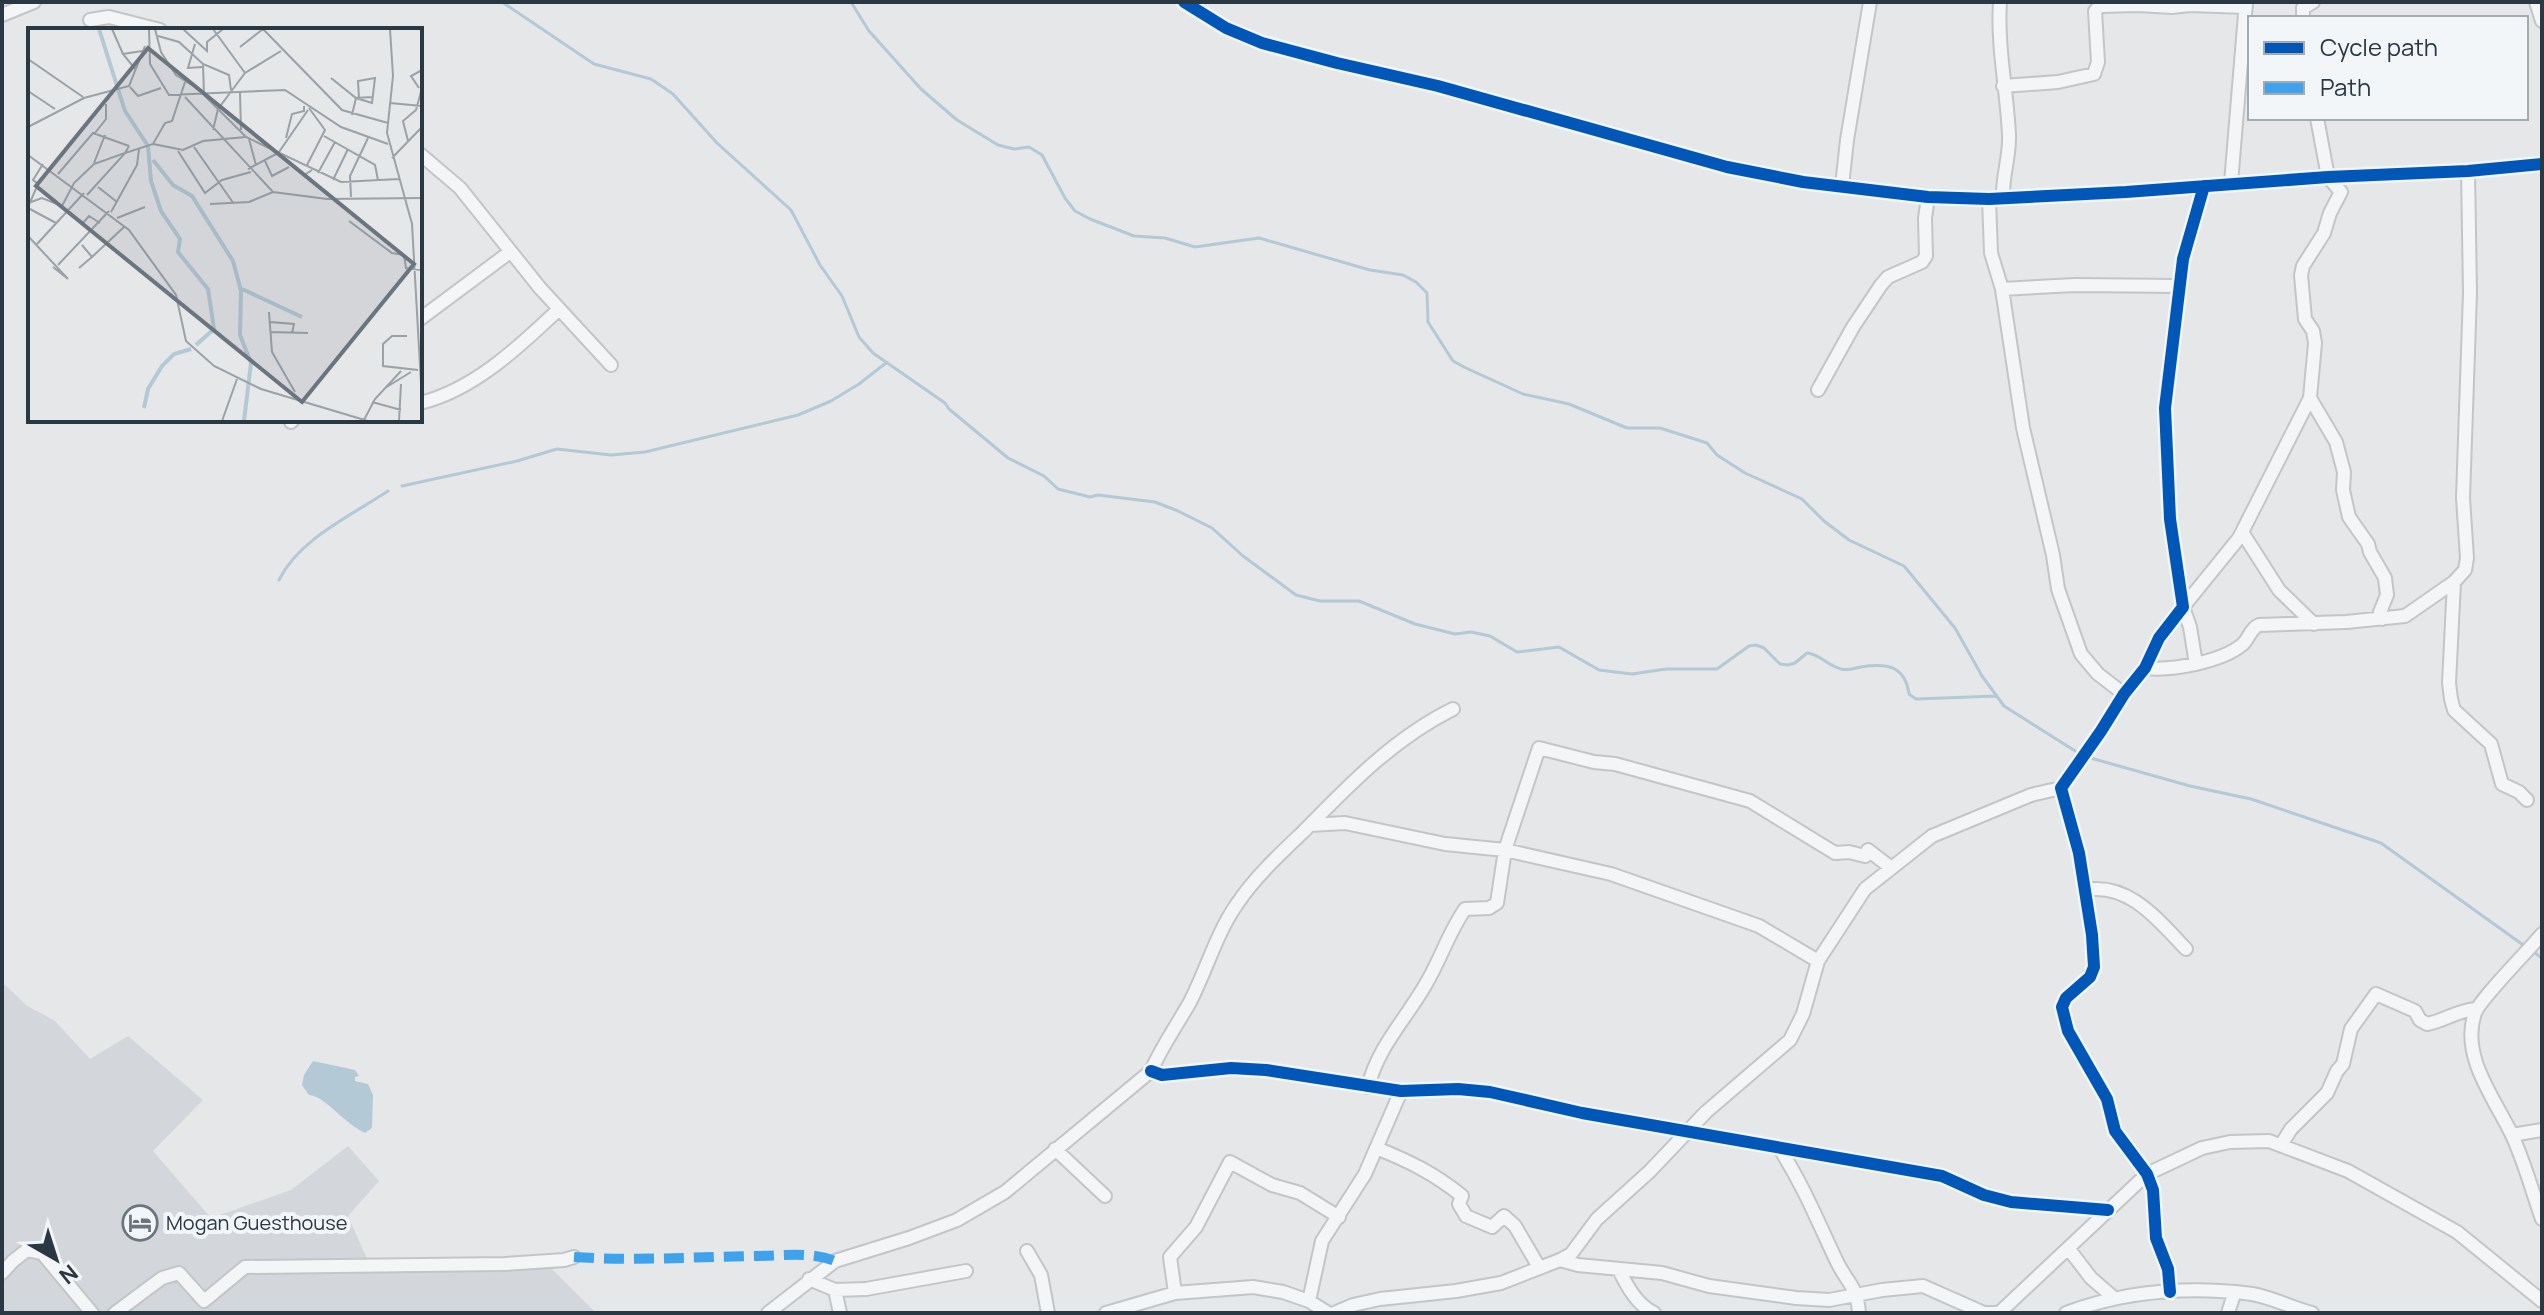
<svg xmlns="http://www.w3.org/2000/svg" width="2544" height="1315" viewBox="0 0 2544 1315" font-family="Manrope,sans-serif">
<rect width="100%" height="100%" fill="#e5e7e9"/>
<!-- built -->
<path fill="#d3d7dc" d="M2 982 26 1005 55 1021 90 1059 128 1036 203 1100 153 1151 211 1218 291 1190 348 1146 379 1181 348 1216 368 1261 551 1268 596 1313H2Z"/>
<!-- water -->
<path fill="#b3c9d5" d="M313 1061 355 1070 359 1076 355 1077V1081L368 1084 373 1095 372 1128 365 1133C345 1124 325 1096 309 1095L302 1085 304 1075Z"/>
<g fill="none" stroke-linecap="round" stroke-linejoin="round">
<!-- stream -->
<path stroke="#b3c9d5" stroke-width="3" d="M502 2 594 64 651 79 673 94 717 143 791 210 820 265 842 296 859 337 873 353 945 403 949 409 1008 458 1044 476 1058 489 1090 497 1098 495 1155 502 1178 511 1212 528 1243 556 1296 595 1320 601H1359L1415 624 1455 634 1471 632 1490 636 1517 652 1559 647 1599 670 1632 674 1666 669H1717L1749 646 1756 645 1764 648 1780 664 1788 665 1795 663 1807 653C1820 654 1828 666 1841 669 1849 671 1854 668 1861 667 1886 663 1905 665 1909 694L1916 699 1996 696
M851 2 869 31 921 89 957 120 998 145 1014 149 1029 147 1042 155 1065 198 1075 211 1090 219 1134 236 1165 238 1195 247 1259 238 1370 270 1403 275 1416 282 1427 293 1428 322 1453 361 1466 368 1523 394 1569 404 1627 428H1660L1707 443 1717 455 1745 473 1802 499 1824 521 1849 540 1904 566 1955 628 1982 676 2004 706 2080 754
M402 486 517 461 557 449 611 455 645 452 798 415 831 401 859 384 886 363
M279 580C299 539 352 515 388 491
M2087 757 2190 786 2251 799 2381 843 2526 947
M2532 951 2542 958"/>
<defs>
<path id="minor" d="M1184 2 1226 28 1262 43 1337 63 1438 86 1727 167 1803 182 1928 197 1989 199 2126 192 2328 177 2468 171 2542 164
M2000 2C1997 47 2007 90 2009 135 2010 157 2002 176 2003 198
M2536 2 2542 21
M2 15 34 2
M2303 18V8L2313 2
M90 20 109 17 160 30
M2003 86 2058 82 2094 74 2098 62 2095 11 2100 6 2138 5 2172 7 2190 5 2246 7
M420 154 460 188 540 288 611 365
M2231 183 2246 2
M1842 186 1847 140 1870 2
M1989 199 1991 253 2002 289 2023 428 2053 555 2058 589 2081 654 2098 674 2124 694
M2002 289 2075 285 2180 286
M420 319 510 252
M1818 390 1853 327 1881 285 1888 277 1922 262 1926 256 1925 218 1928 197
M2310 398 2336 442 2344 472 2343 490 2349 517 2368 544 2370 552 2385 578 2387 595 2380 612 2382 619
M420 403C474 390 520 346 559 309
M291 422 293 420
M2242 532 2279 590 2314 624
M2454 582 2449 683 2451 699 2454 710 2491 744 2502 784 2519 792 2527 800
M2196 664 2190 627 2183 607 2239 538 2310 398 2315 343 2313 331 2305 319 2301 275 2303 266 2324 233 2330 213 2341 192 2328 177 2317 118
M2145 668C2171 671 2222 662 2243 644 2250 637 2250 629 2259 625L2346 622 2405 616 2454 582 2465 570 2467 558 2463 498 2470 293 2468 171
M1310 825 1345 823 1445 844 1505 850 1611 874 1759 926 1818 961
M2085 890C2129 882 2158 920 2186 949
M2542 934C2529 950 2480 999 2475 1013 2460 1055 2494 1098 2511 1133 2524 1160 2532 1191 2542 1219
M1151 1071 1162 1075 1231 1068 1266 1070 1401 1091 1458 1089 1490 1092 1582 1113 1942 1176 1984 1195 2011 1202 2108 1210
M1368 1087C1378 1046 1407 1018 1427 982 1441 958 1449 932 1465 909L1489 908 1497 903 1505 850 1539 748 1594 762 1615 764 1750 801 1835 853 1849 852 1865 856 1868 850 1890 867
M2512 1135 2542 1130
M2281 1145 2291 1129 2327 1093 2337 1071 2343 1064 2351 1029 2376 994 2415 1011 2420 1020 2427 1024C2444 1021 2458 1010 2476 1009
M1376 1148C1409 1161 1435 1174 1462 1196L1459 1204 1466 1216 1492 1227 1504 1216 1515 1226 1539 1267
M1055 1149 1105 1196
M1780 1149C1804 1187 1818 1222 1837 1262 1848 1284 1857 1286 1859 1313
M2068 1248 2091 1278 2114 1298
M1027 1251 1041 1275 1048 1313
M1560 1260 1571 1254 1597 1219 1650 1171 1706 1112 1790 1040 1803 1014 1818 961 1865 889 1932 836 2031 795 2061 788
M1619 1270C1627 1286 1637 1305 1654 1313
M2 1273 13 1261 27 1250 42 1253 92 1313
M809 1279 835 1290 866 1289 966 1271
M835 1290 840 1313
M2170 1292 2168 1269 2156 1238 2153 1190 2147 1174 2115 1131 2107 1099 2068 1031 2062 1007 2066 998 2090 977 2094 967 2092 935 2079 853 2061 788 2101 731 2124 694 2145 668 2159 638 2183 607 2170 519 2165 408 2183 259 2204 186
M1175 1293 1170 1257 1196 1227 1230 1162 1272 1185 1300 1193 1339 1217
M1309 1301 1322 1241 1365 1174 1401 1091
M115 1313 162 1278 179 1273 204 1301 245 1267 505 1264 564 1260 574 1257
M768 1313 835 1261 909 1238 957 1220 1005 1192 1151 1071C1162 1046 1177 1025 1190 1002 1207 969 1216 934 1237 904 1255 877 1280 854 1303 832 1348 786 1394 738 1453 709
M1106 1313 1175 1293 1253 1287 1283 1292 1309 1301 1328 1313
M1334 1313 1353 1305 1380 1299 1456 1291 1501 1283 1560 1260 1578 1265 1662 1273 1709 1286 1796 1298 1829 1300 1882 1290 1923 1286 1984 1313H2002
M1999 1313 2147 1174 2202 1148 2230 1142 2269 1141 2348 1171 2457 1232 2542 1301
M2066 1313C2125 1291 2189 1286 2252 1294 2271 1297 2292 1308 2312 1313
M2228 1313 2234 1294"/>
</defs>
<!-- minor casing -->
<use href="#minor" stroke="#c3c5c7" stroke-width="16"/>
<!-- minor -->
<use href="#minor" stroke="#f4f5f6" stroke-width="12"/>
<!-- quiet -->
<path stroke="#3ea3ec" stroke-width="10" stroke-dasharray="20 10" stroke-linecap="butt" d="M574 1257C634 1261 694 1257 755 1256 780 1256 811 1251 835 1261"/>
<defs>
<path id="cycleway" d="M1184 2 1226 28 1262 43 1337 63 1438 86 1727 167 1803 182 1928 197 1989 199 2126 192 2328 177 2468 171 2542 164
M1151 1071 1162 1075 1231 1068 1266 1070 1401 1091 1458 1089 1490 1092 1582 1113 1942 1176 1984 1195 2011 1202 2108 1210
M2170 1292 2168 1269 2156 1238 2153 1190 2147 1174 2115 1131 2107 1099 2068 1031 2062 1007 2066 998 2090 977 2094 967 2092 935 2079 853 2061 788 2101 731 2124 694 2145 668 2159 638 2183 607 2170 519 2165 408 2183 259 2204 186"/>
</defs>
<!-- cycleway casing -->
<use href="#cycleway" stroke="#f3f6f8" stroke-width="17"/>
<!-- cycleway -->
<use href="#cycleway" stroke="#0057b8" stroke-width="12"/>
</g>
<!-- icons -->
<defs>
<symbol id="hotel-ring" viewBox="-11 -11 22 22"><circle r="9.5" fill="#f3f6f8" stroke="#6b757e" stroke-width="1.5"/><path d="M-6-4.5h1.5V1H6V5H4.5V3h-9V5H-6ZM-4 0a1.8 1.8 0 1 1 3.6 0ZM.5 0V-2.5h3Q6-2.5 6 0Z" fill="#6b757e"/></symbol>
</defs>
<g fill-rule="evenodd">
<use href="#hotel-ring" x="120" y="1203" width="40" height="40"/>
</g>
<g text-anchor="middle" stroke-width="8" stroke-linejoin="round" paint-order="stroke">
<!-- poi labels -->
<g font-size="20" fill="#2a3844" stroke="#f3f6f8" text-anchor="start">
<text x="166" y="1230">Mogan Guesthouse</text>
</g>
</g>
<!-- overview -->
<g transform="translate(28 28)">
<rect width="394" height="394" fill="#e5e7e9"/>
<path fill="none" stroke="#b3c9d5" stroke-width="4" d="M71 1 97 83 120 118 123 153 133 183 152 211 150 224 180 261 186 301 168 317M125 132 145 157 164 168 205 233 213 263 212 307 223 335 216 393M214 261 274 289M116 380 120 361 134 338 146 326 163 321"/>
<path fill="none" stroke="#9aa1a7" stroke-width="2" d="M84 1 95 26M121 1 122 36 141 67 257 62 313 99 360 116M127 1 133 24 148 47 175 64M155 1 179 23V14L195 1M185 1 217 45M235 1 314 82 360 95M362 1 365 48 359 105 384 196 394 373M130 8 151 14 175 36 201 47 203 62M167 16 160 40 174 39M212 19 235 1M0 31 55 69M175 36 176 67 218 109 313 154 371 151M108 42 95 26 114 23M303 50 328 70 344 75 347 50 330 53 331 70M102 59 110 68 133 60M391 60 383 48 394 42M0 63 27 81M202 65 217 45 253 23M212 65 213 102M157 69 245 164M362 75 394 78M324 87 328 70 344 69M0 99 56 70 101 58 117 18M185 102 190 81 202 65M67 105 78 91V76M296 108 347 137 350 152M258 110 264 86 276 83V78M221 111 228 137M380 113 375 93 388 82 394 60M125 116 155 122 175 113 217 109M166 119 206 176M150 123 177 165 194 152 223 144M247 123 276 147 284 142M251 124 280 82M0 127 101 202 148 267 158 313 186 338 233 361 340 393M364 130 394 99M237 133 244 148 261 139M66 135 77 107M279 137 297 102 281 80M220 141 248 126M290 145 307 114M30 146 65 105 101 118M305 152 320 121M70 159 89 174M59 167 97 125 125 116 137 95 144 93 157 54M323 169 322 148 340 110M3 174 14 170 34 178 46 155 66 136 97 125 101 118M182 176 221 174 245 164 299 171 394 170M0 179 10 156 5 152 15 136M0 180 28 195M40 183 55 195 61 188 72 195M83 184 109 137 111 121M89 190 117 179M321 193 364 225 376 227 378 240 394 242M0 208 40 251 25 239M9 216 56 165M64 229 97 198M30 237 81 183M51 240 64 229 54 217M241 284 244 324 267 364M242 294 266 296 264 305M242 304 280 305M379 308H364L355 316V338L390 342M357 360 383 344M344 374 373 382M336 392 347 371 373 343M194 393 209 351M371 393 373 356"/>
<path fill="#6b757e" fill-opacity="0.15" stroke="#6b757e" stroke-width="4" d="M120 20 386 236 274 374 8 158Z"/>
<rect width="394" height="394" fill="none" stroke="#2a3844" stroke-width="4"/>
</g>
<!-- border -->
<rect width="2544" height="1315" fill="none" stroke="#2a3844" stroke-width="8"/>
<!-- legend -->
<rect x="2248" y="16" width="280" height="104" fill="#f3f6f8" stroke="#a3aab0" stroke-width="2"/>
<rect x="2264" y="42" width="40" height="12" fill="#0057b8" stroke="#a3aab0" stroke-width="2"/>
<text x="2320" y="56" font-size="24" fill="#2a3844">Cycle path</text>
<rect x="2264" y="82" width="40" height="12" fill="#3ea3ec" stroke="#a3aab0" stroke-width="2"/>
<text x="2320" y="96" font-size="24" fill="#2a3844">Path</text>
<!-- north arrow -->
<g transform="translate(56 1259) rotate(141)" stroke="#f3f6f8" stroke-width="6" paint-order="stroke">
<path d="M0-6L14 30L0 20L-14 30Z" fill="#2a3844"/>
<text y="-12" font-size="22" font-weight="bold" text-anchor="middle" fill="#2a3844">N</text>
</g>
</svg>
